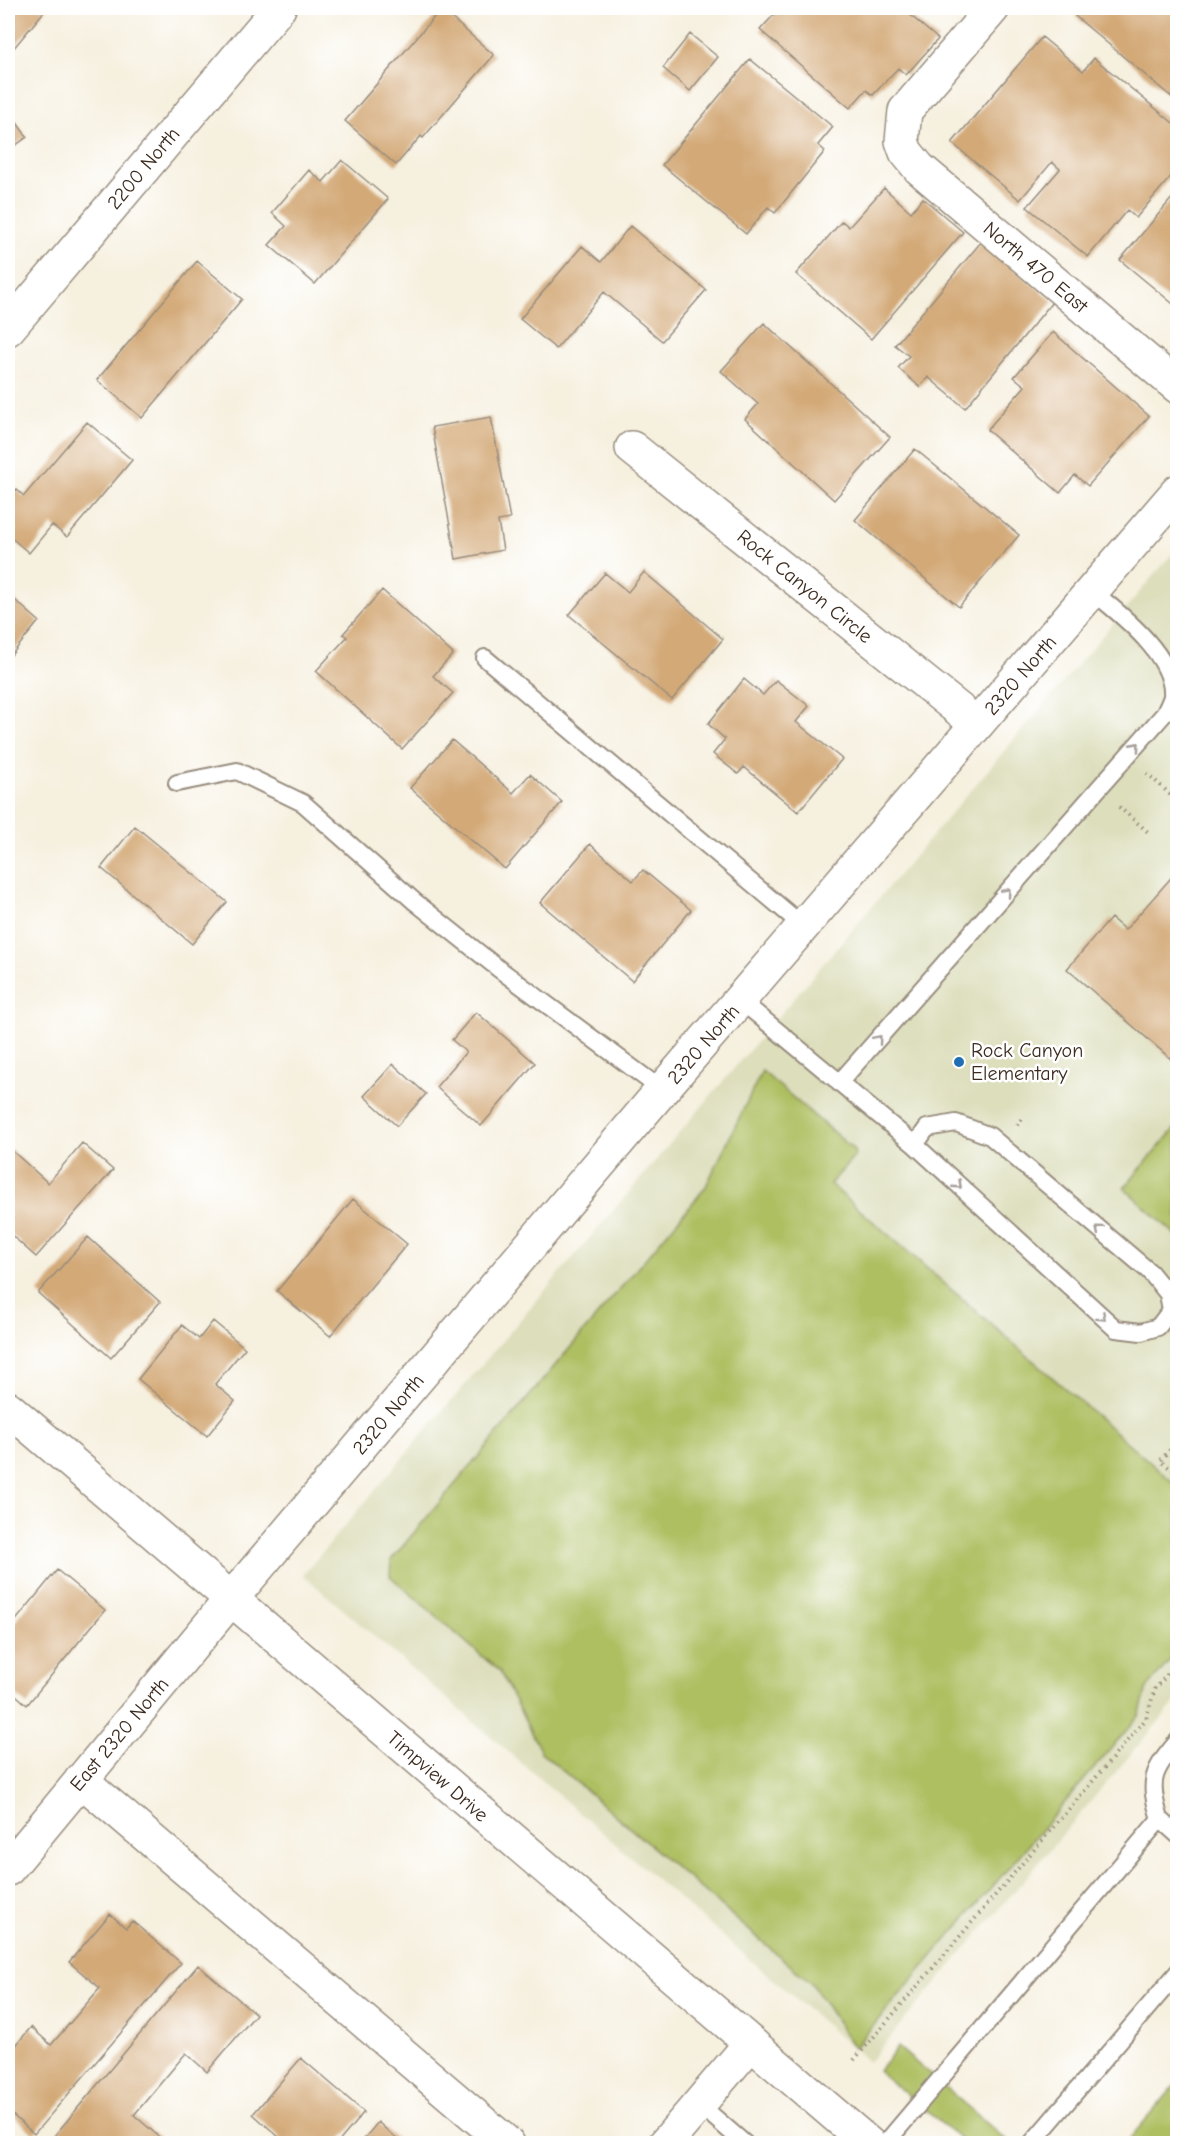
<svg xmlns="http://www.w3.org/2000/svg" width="1185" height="2151" viewBox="0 0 1185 2151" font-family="'Comic Neue',sans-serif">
<rect width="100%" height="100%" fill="#fff"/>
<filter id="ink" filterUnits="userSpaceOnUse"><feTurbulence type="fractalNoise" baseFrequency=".0167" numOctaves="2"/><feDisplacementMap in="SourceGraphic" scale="12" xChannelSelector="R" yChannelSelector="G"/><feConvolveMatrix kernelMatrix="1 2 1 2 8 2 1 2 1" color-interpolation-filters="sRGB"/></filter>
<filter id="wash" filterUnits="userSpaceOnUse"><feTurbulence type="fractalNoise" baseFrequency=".008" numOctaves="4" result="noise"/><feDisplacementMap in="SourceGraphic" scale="24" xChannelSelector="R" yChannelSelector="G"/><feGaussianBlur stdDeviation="1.35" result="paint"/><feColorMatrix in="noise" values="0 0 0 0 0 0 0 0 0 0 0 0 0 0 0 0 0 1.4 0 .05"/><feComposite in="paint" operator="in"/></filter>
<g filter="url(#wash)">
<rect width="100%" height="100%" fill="#f6f0df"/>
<!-- built -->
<path fill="#dddebc" d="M1177 548V1700L869 2062 303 1575Z"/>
<!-- green -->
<path fill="#aebf62" stroke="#747440" stroke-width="1.5" d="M762 1071 854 1150 855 1156 830 1184 1175 1484 1177 1482V1652L1147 1688 1139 1716 854 2048 813 1985 541 1752 500 1672 390 1576 391 1560 705 1188Z
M1177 1126V1236L1124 1188Z
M898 2047 1010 2143H965L878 2071Z
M1177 2083V2132L1168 2143H1126Z"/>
<g id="blocks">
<!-- building -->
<path fill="#d3a977" d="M8 8H47L8 55Z
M780 8H915L909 14 938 39 906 75 898 68 873 95 866 90 850 108 760 30Z
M1082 8H1178V96L1175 100 1075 16Z
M441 9 494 55 423 138 421 136 396 165 345 121Z
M690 34 718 57 690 91 663 68Z
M1042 37 1083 71 1094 58 1178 127V168L1136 218 1127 210 1088 257 1027 207 1060 169 1052 162 1020 200 952 143Z
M750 59 833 127 818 145 825 151 775 213 768 207 746 234 662 165Z
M8 110 27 137 8 151Z
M342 160 388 199 315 284 269 245 286 226 272 213 309 170 323 182Z
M884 188 911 212 923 198 963 232 871 339 796 274 842 221 849 227Z
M1178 191V308L1120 260Z
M630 226 706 290 662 341 604 292 556 349 520 319 582 246 601 262Z
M981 242 1053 301 965 408 928 377 920 387 898 368 909 356 895 345Z
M197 261 242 299 142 418 97 380Z
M764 323 890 437 834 500 745 419 758 404 721 371Z
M1053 332 1149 416 1088 486 1075 475 1060 493 987 430 1025 386 1014 377Z
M491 417 510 519 498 521 503 550 456 559 432 427Z
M87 422 132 460 67 537 52 525 29 553 8 535V499L16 489 24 496Z
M915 449 1019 535 959 607 855 520Z
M644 572 723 639 672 700 569 615 605 573 628 592Z
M382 590 453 654 433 676 453 693 402 749 316 671 347 637 343 634Z
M8 594 39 621 8 659Z
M744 679 763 695 776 680 809 706 796 722 842 759 798 812 744 767 738 774 713 754 725 739 708 724Z
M452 740 513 793 530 774 562 802 505 869 410 788Z
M135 826 227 902 192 944 101 868Z
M590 844 633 881 643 870 691 910 632 981 540 903Z
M1178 870V1065L1067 969 1111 918 1125 930Z
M476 1012 535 1063 481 1126 436 1087 466 1052 452 1040Z
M393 1064 426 1094 397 1126 364 1096Z
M82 1143 113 1170 36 1257 8 1232V1147L48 1183Z
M353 1199 407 1244 330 1336 277 1291Z
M88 1237 160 1302 111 1358 38 1293Z
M213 1321 245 1348 215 1384 235 1401 207 1436 138 1379 182 1325 199 1339Z
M57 1570 105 1610 27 1705 8 1688V1630Z
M110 1914 126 1928 132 1921 181 1963 34 2134 8 2111V2055L31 2027 51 2045 100 1988 69 1962Z
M198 1965 256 2014 207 2072 186 2053 134 2115 165 2142 54 2144 50 2141Z
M301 2058 364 2112 337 2144H275L280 2138 253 2114Z
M378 2122 402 2144H360Z"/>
</g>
</g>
<g filter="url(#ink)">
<use href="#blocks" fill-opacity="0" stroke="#988d7e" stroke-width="1.5"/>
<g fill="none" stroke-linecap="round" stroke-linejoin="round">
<defs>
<path id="lane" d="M485 658 803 926
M177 783 237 771 303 803 414 901 499 969 662 1090
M740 1000 915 1145 1116 1329 1141 1332 1158 1327 1171 1310 1168 1294 1150 1272 990 1136 956 1123 927 1128 915 1145
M839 1083 1165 713C1167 708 1171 701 1172 696 1175 656 1119 613 1092 591
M1160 1819C1148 1781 1152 1771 1178 1741
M699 2104 745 2144
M885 2144 1160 1819 1178 1835
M1031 2144 1178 1972"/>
<path id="street" d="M993 8 905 111 902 141 906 152 919 168 1178 387
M632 448 977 724
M81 1780 508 2144
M8 1869 231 1599
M665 2144 751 2043"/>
<path id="secondary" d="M8 329 279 8
M8 1408 869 2144
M231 1599 662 1090 1178 491"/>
</defs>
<!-- lane casing -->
<use href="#lane" stroke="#988d7e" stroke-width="20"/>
<!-- street casing -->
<use href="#street" stroke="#988d7e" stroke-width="36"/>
<!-- secondary casing -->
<use href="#secondary" stroke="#988d7e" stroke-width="36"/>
<!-- path -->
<path stroke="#988d7e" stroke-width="4" stroke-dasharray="1.5 4.5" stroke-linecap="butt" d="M1147 773 1175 799
M1119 807 1148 832
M1017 1125 1025 1116
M1178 1441 1160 1461 1178 1474
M854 2060 1146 1719 1155 1689 1178 1662"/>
<!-- lane -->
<use href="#lane" stroke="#fff" stroke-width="16"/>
<!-- street -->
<use href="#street" stroke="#fff" stroke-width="33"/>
<!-- secondary -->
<use href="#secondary" stroke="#fff" stroke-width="33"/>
</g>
<!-- one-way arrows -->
<defs><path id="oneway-chevron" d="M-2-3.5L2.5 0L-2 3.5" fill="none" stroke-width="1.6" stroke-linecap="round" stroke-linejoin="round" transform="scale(1.5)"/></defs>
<g stroke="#a79f9a">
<use href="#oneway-chevron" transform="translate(1136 746) rotate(-48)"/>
<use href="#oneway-chevron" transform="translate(1007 892) rotate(-49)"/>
<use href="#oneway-chevron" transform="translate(878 1039) rotate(-49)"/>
<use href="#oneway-chevron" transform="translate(958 1185) rotate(43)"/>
<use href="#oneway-chevron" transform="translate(1099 1229) rotate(-140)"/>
<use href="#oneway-chevron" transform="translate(1102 1317) rotate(43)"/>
</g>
</g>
<!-- markers -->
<circle fill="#1f6fb2" stroke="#fff" stroke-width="2" cx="959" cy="1062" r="6"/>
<g text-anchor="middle" stroke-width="5" stroke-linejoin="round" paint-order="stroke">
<!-- street labels -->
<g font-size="20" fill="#3b2a1e" stroke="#fff">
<text transform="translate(143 168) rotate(-50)" y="7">2200 North</text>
<text transform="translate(1036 267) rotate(40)" y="7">North 470 East</text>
<text transform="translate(805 586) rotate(39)" y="7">Rock Canyon Circle</text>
<text transform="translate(1020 675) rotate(-49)" y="7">2320 North</text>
<text transform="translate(703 1044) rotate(-49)" y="7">2320 North</text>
<text transform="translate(388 1414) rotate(-50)" y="7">2320 North</text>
<text transform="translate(119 1734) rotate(-50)" y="7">East 2320 North</text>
<text transform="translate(438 1776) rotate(41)" y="7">Timpview Drive</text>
</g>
<!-- poi labels -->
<g font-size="20" fill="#3b2a1e" stroke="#fff" text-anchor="start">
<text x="971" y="1057">Rock Canyon<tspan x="971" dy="23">Elementary</tspan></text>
</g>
</g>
<!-- margin -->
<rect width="1185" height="2151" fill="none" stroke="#fff" stroke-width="30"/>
</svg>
